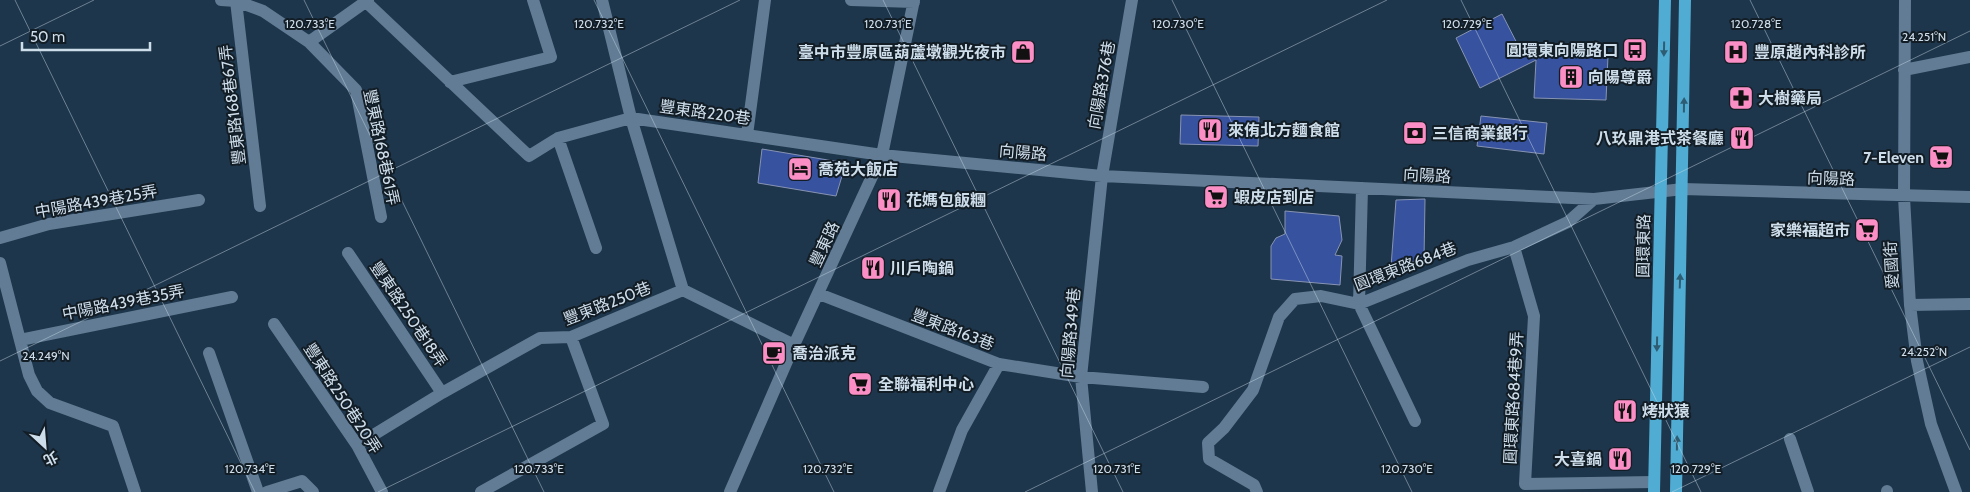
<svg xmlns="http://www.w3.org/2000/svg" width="1970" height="492" viewBox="0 0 1970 492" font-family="Cabin,'Noto Sans TC',sans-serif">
<rect width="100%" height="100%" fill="#1e364b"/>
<!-- building -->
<path fill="#37529f" stroke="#8794b3" d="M1502 14 1522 53 1608 56 1606 100 1534 98 1536 60 1480 88 1456 38Z
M1181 115 1259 117 1258 146 1180 144Z
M1481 116 1547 123 1544 154 1477 146Z
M762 149 840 162 842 176 836 196 758 183Z
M1425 199 1424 259 1391 267 1396 200Z
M1285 211 1339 216 1342 240 1335 255 1342 256 1340 285 1271 279V246L1276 238 1285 234Z"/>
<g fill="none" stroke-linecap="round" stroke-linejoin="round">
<!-- minor -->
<path stroke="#617c94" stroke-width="12" d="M221 0 236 1 263 11 309 42 356 90 381 217
M602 0 631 118 683 290
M851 0 914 2
M1905 0 1904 197 1910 305 1917 361 1931 424 1956 492
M236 1 260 206
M365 1 529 156 558 138 631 118 882 155 1102 176 1594 199 1683 189 1970 197
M309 42 368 0
M1904 70 1970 57
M450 82 551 57 533 0
M747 135 765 0
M558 138 596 248
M1362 188 1359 304 1415 421
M0 238 49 224 199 200
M1514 247 1534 316 1525 484 1654 482
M348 253 442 393
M0 263 29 375 37 391 50 403 113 426 135 492
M819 294 999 364 1081 377 1203 387
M1910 305 1970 304
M274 324 357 445 382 492
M20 340 232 297
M209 353 258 492
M1790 439 1808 492
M357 445 442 393 540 338 571 337 683 290 794 345
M1887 491V492
M267 492 302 481 313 492
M481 492 603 424 571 337
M730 492 794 345 882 155 914 0
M939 492 962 430 999 364
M1092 492 1081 377 1102 176 1132 0
M1257 492 1254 485 1209 459 1208 443 1224 428 1253 390 1279 317 1295 299 1321 296 1359 304 1468 260 1514 247 1568 222 1594 199"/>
<!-- major -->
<path stroke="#50acd2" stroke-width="12" d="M1654 492 1665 0
M1676 492 1685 0"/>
</g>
<!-- one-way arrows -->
<defs><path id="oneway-solid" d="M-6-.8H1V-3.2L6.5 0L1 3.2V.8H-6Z" transform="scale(1.25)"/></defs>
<g fill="#2e5d73">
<use href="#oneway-solid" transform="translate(1664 49) rotate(91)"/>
<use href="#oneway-solid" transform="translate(1684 105) rotate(-89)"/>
<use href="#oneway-solid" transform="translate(1680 281) rotate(-88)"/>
<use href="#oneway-solid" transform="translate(1657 344) rotate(91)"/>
<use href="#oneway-solid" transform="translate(1677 443) rotate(-89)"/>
</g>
<!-- ticks -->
<path fill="none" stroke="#ceddea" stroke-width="1" stroke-opacity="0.45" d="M15 0 255 492M304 0 544 492M594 0 834 492M883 0 1123 492M1172 0 1412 492M1461 0 1701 492M1750 0 1970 450M0 46 94 0M0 361 740 0M378 492 1387 0M1025 492 1970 31M1672 492 1970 347"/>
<!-- icons -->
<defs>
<symbol id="bus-square" viewBox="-11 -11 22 22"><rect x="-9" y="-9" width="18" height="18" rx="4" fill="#fb8fc5" stroke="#121d26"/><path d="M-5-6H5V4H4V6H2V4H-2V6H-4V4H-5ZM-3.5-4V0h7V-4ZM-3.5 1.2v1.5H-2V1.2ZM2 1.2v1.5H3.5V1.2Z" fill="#111"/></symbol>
<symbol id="shop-square" viewBox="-11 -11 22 22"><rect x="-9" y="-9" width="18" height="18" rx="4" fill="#fb8fc5" stroke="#121d26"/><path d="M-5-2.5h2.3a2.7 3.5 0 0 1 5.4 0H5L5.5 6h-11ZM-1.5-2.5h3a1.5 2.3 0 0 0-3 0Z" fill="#111"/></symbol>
<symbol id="hospital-square" viewBox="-11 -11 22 22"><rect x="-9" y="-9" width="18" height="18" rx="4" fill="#fb8fc5" stroke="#121d26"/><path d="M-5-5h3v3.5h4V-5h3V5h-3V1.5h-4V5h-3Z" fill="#111"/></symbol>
<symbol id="building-square" viewBox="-11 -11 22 22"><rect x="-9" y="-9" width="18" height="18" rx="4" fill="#fb8fc5" stroke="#121d26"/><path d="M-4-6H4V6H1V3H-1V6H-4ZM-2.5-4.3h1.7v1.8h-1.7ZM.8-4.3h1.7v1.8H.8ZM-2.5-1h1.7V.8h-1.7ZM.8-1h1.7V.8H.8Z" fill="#111"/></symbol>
<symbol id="pharmacy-square" viewBox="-11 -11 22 22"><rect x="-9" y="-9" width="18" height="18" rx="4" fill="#fb8fc5" stroke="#121d26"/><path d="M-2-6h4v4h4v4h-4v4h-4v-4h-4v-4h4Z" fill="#111"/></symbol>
<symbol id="restaurant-square" viewBox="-11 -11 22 22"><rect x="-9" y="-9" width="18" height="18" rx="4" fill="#fb8fc5" stroke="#121d26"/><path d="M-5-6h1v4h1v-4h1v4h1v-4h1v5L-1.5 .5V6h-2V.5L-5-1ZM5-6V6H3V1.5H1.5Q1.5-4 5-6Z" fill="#111"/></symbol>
<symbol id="bank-square" viewBox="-11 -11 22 22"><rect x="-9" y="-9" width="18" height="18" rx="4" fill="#fb8fc5" stroke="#121d26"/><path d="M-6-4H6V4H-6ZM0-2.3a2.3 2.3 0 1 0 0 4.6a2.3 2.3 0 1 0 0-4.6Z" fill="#111"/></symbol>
<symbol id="supermarket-square" viewBox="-11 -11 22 22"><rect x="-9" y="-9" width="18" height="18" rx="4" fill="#fb8fc5" stroke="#121d26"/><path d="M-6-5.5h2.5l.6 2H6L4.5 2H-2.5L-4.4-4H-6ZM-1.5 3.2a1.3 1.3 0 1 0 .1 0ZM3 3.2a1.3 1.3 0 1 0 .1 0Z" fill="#111"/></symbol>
<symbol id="hotel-square" viewBox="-11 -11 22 22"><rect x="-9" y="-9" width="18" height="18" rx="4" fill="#fb8fc5" stroke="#121d26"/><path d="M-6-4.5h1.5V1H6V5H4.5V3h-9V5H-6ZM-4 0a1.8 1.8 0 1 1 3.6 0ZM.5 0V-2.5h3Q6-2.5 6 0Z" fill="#111"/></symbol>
<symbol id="cafe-square" viewBox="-11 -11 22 22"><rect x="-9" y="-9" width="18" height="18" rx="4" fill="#fb8fc5" stroke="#121d26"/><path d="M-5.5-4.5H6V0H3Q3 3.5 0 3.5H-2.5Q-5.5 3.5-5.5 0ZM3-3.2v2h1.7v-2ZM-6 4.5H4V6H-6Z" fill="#111"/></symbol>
</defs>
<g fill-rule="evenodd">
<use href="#bus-square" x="1621" y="36" width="28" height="28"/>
<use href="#shop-square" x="1009" y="38" width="28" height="28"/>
<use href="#hospital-square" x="1722" y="38" width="28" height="28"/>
<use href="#building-square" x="1557" y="63" width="28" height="28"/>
<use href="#pharmacy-square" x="1727" y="84" width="28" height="28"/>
<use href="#restaurant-square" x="1196" y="116" width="28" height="28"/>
<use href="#bank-square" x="1401" y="119" width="28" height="28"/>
<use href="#restaurant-square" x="1728" y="124" width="28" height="28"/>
<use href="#supermarket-square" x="1927" y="143" width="28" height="28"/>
<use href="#hotel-square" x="786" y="155" width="28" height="28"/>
<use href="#supermarket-square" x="1202" y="183" width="28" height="28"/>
<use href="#restaurant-square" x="875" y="186" width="28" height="28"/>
<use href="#supermarket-square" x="1853" y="216" width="28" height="28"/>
<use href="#restaurant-square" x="859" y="254" width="28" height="28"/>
<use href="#cafe-square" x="760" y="339" width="28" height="28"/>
<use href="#supermarket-square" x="846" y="370" width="28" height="28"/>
<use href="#restaurant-square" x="1611" y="397" width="28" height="28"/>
<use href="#restaurant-square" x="1606" y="445" width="28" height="28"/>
</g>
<g text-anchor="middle" stroke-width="4" stroke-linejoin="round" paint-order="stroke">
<!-- poi labels -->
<g font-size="16" font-weight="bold" fill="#ceddea" stroke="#121d26" text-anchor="start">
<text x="1618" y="56" text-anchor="end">圓環東向陽路口</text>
<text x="1006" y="58" text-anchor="end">臺中市豐原區葫蘆墩觀光夜市</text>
<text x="1754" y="58">豐原趙內科診所</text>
<text x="1588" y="83">向陽尊爵</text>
<text x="1758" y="104">大樹藥局</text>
<text x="1228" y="136">來侑北方麵食館</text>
<text x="1432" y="139">三信商業銀行</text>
<text x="1724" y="144" text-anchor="end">八玖鼎港式茶餐廳</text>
<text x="1924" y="163" text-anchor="end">7-Eleven</text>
<text x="818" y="175">喬苑大飯店</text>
<text x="1234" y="203">蝦皮店到店</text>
<text x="906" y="206">花媽包飯糰</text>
<text x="1850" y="236" text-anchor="end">家樂福超市</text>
<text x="890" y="274">川戶陶鍋</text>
<text x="792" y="359">喬治派克</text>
<text x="878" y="390">全聯福利中心</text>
<text x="1642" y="417">烤狀猿</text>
<text x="1602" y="465" text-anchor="end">大喜鍋</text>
</g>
<!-- street labels -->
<g font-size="16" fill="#ceddea" stroke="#121d26">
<text transform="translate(1101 85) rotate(-80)" y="6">向陽路376巷</text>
<text transform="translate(232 105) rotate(-97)" y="6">豐東路168巷67弄</text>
<text transform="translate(705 112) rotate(8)" y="6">豐東路220巷</text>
<text transform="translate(382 147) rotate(78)" y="6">豐東路168巷61弄</text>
<text transform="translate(1023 152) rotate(5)" y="6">向陽路</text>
<text transform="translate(1427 175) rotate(3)" y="6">向陽路</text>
<text transform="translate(1831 178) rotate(2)" y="6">向陽路</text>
<text transform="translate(96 201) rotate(-10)" y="6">中陽路439巷25弄</text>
<text transform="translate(824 244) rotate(-65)" y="6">豐東路</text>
<text transform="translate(1643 246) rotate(-89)" y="6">圓環東路</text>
<text transform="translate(1891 265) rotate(-93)" y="6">愛國街</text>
<text transform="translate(1405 266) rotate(-21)" y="6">圓環東路684巷</text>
<text transform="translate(123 302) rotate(-11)" y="6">中陽路439巷35弄</text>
<text transform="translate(607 303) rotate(-21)" y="6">豐東路250巷</text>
<text transform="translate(409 314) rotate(56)" y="6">豐東路250巷18弄</text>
<text transform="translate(953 329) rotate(21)" y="6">豐東路163巷</text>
<text transform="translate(1070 333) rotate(-85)" y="6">向陽路349巷</text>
<text transform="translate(343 398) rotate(57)" y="6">豐東路250巷20弄</text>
<text transform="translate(1513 398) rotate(-87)" y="6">圓環東路684巷9弄</text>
</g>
</g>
<g font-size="12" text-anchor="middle" fill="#ceddea" stroke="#121d26" stroke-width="4" stroke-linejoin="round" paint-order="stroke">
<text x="310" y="28">120.733°E</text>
<text x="599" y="28">120.732°E</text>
<text x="888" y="28">120.731°E</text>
<text x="1178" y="28">120.730°E</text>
<text x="1467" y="28">120.729°E</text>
<text x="1756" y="28">120.728°E</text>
<text x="1924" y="41">24.251°N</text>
<text x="1924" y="356">24.252°N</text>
<text x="46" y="360">24.249°N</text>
<text x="250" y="473">120.734°E</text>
<text x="539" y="473">120.733°E</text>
<text x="828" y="473">120.732°E</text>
<text x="1117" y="473">120.731°E</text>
<text x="1407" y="473">120.730°E</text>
<text x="1696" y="473">120.729°E</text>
</g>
<!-- north arrow -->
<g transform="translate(45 447) rotate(154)" stroke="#121d26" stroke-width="4" paint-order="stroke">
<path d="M0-4L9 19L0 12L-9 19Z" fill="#ceddea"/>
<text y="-8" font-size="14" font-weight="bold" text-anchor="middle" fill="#ceddea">北</text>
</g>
<!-- scale -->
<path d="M22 42v8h128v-8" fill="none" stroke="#ceddea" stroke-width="2.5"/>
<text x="30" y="42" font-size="15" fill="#ceddea" stroke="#121d26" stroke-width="4" paint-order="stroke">50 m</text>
</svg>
